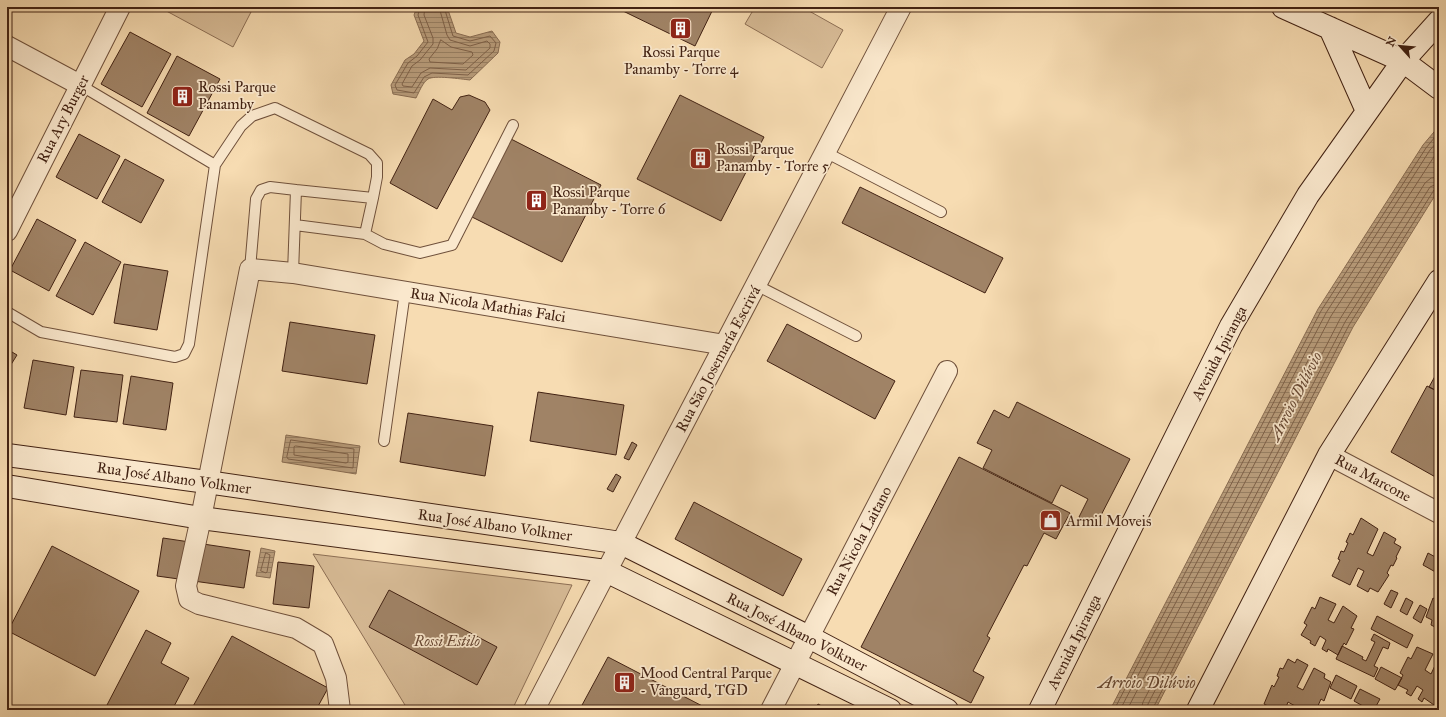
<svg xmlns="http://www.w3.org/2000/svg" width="1446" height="717" viewBox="0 0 1446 717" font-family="'IM FELL Great Primer',serif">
<defs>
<pattern id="water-rules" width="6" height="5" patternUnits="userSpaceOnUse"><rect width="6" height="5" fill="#b99d7c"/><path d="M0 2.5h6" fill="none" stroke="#988064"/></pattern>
</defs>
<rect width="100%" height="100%" fill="#f7dcb2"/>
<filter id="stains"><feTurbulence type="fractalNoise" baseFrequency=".005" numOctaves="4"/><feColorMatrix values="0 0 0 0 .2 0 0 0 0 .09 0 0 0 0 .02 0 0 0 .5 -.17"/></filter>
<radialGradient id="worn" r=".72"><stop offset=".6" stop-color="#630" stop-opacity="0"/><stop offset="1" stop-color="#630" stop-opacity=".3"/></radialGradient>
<!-- park -->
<path fill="#d8bc97" stroke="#8d6f55" d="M159 7H243L251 12 233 47Z
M755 7H802L843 30 822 68 745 24Z
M313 554 572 585 512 710H408Z"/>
<!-- water -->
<path fill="url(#water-rules)" stroke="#896c52" d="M417 7H447L456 33 470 37 492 31 500 42 498 53 470 80C461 79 434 75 428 79 423 82 419 92 416 98L393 94 391 85 405 60 414 54 424 41 414 15Z
M1439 126V189L1353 327 1155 710H1110L1318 309 1423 145Z
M286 435 360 446 356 474 282 462Z
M261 548 275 551 270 578 256 576Z"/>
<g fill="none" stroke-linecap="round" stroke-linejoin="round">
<!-- shore -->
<path stroke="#7e6048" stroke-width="1" d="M420 7 418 15 428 42 417 56 408 63 395 85 397 90 414 93 424 77 432 73 468 75 494 51 496 43 490 36 470 41 453 36 444 7
M425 7 424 15 433 38V44L420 60 412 66 402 84 403 86 412 87 421 73 430 68 466 70 490 48V44L487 41 470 46 450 40 447 35 439 7
M441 40 451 47 472 52 473 55 463 64 430 62 429 59 437 49Z
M291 440 354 449 353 468 288 459 287 457Z
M296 446 348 454V462L346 463 294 455V447Z
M266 553 270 555 267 572 266 573 261 571Z
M1114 710 1321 311 1426 148 1439 132
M1120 710 1326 313 1430 150 1439 140
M1127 710 1331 316 1439 149
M1141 710 1143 702 1340 319 1425 183 1431 178 1439 177
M1147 710 1148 704 1345 322 1430 187 1439 183
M1152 710 1349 325 1434 190 1439 188"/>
</g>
<!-- building -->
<path fill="#a08366" stroke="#422213" d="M624 7H714L695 46 623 11Z
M130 32 171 54 142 107 101 84Z
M177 56 220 79 189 136 147 113Z
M469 95 485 102 490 110 437 209 390 183 433 99 452 110 460 97Z
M680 95 764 137 721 221 637 179Z
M79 134 120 156 97 199 56 177Z
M511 139 601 185 562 262 472 217Z
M125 159 164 180 141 223 102 202Z
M860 187 1003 258 985 293 842 223Z
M37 219 76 240 49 291 10 270Z
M85 242 121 262 93 315 56 296Z
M124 264 168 271 157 330 114 323Z
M290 322 375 335 367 384 282 371Z
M787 324 895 381 875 419 767 361Z
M7 349 17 355 7 371Z
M33 360 74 367 66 415 24 408Z
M1439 369V392L1429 387Z
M81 370 123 375 117 422 74 417Z
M131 376 173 383 166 430 123 424Z
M1427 386 1439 392V479L1391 452Z
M538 392 624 405 616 455 530 441Z
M1017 402 1130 459 1096 525 1079 517 1088 499 1061 485 1052 503 983 468 992 450 977 443 994 410 1009 418Z
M408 413 493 426 485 476 400 462Z
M632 442 637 445 629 460 624 458Z
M959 457 1070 513 1056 539 1044 533 1027 566 1024 565 987 636 990 638 973 671 984 677 971 703 861 647Z
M616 474 621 477 613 492 607 489Z
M694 502 802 559 783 596 675 539Z
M1361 518 1378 529 1367 553 1373 556 1384 532 1396 539 1394 543 1401 547 1396 557 1397 558 1393 566 1391 565 1387 573 1389 575 1378 592 1370 588 1368 592 1357 586 1364 571 1358 568 1350 585 1332 576 1340 560 1338 559 1341 551 1344 552 1348 543 1346 542 1350 533 1353 535Z
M163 538 250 551 244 588 157 576Z
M52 546 139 591 95 676 8 631Z
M1428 553 1439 559V574L1423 565Z
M278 562 314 566 309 608 273 604Z
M389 590 497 647 477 685 369 627Z
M1391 590 1398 593 1391 608 1384 604Z
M1439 591V629L1431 625 1432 620 1426 617 1433 598 1435 599Z
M1320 597 1336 604 1328 620 1334 623 1343 606 1357 616 1351 628 1354 629 1346 645 1344 643 1338 655 1328 649 1327 652 1322 649 1326 640 1320 636 1315 646 1310 643 1311 641 1301 635 1307 625 1304 623 1312 607 1315 609Z
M1406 598 1413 602 1407 615 1400 611Z
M1420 605 1427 609 1421 623 1413 618Z
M1377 616 1413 635 1407 648 1371 629Z
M146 630 171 643 161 663 189 678 172 710H118L107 705Z
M1374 634 1390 643 1388 649 1383 647 1374 666 1378 668 1374 677 1336 659 1342 646 1363 657 1362 659 1366 661 1375 642 1371 640Z
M232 636 328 688 316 710H191Z
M1417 647 1433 654 1425 670 1431 674 1439 657V695L1434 705 1424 698 1422 702 1418 699 1423 690 1417 686 1411 696 1406 693 1408 690 1398 685 1403 675 1400 673 1408 657 1411 659Z
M608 657 710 710H587L581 707Z
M1288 659 1295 663 1297 659 1308 665 1297 687 1303 690 1314 668 1325 674 1324 678 1331 682 1324 701 1321 699 1317 708 1319 710H1293L1295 706 1288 702 1285 710H1271L1272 708 1264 704 1272 685 1274 687 1279 677 1277 676 1280 668 1283 669Z
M1381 667 1402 678 1395 690 1375 679Z
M1336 675 1357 686 1351 699 1330 688Z
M1360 689 1380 699 1374 710H1370L1354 701Z
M818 704 829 710H815Z"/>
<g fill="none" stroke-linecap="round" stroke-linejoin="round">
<defs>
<path id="lane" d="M80 85 215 165
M825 152 941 212
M295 225 365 234 373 198
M365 234 384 244 420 253 452 245 513 125
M250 269 256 199 261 190 270 187 296 190 293 273
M756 285 856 336
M7 312 41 332 175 357 184 354 189 344 215 165 241 126 252 116 275 108 369 154 377 163V177L373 198 296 190
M384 441 405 292"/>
<path id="street" d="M7 46 80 85
M7 231 120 7
M1329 455 1439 513
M340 710 336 678 323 644 296 628 199 604 189 599 186 586 201 518 250 269 293 273 725 345
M534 710 901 7
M771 710 947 371"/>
<path id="secondary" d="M1283 7 1403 61 1439 88
M1330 28 1367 111
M7 455 207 482 621 543 809 637 947 710
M7 486 201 518 606 571 890 710
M1040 710 1231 326 1308 195 1403 61 1439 21
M1198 710 1329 455 1439 281"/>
</defs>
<!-- lane casing -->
<use href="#lane" stroke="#6f503b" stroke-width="12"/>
<!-- street casing -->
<use href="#street" stroke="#6f503b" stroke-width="22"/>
<!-- secondary casing -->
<use href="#secondary" stroke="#422213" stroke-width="24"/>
<!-- lane -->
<use href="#lane" stroke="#fae8cd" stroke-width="10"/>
<!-- street -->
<use href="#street" stroke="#fae8cd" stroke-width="20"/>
<!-- secondary -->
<use href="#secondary" stroke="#fae8cd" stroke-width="22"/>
</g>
<!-- icons -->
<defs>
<symbol id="building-square" viewBox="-11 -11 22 22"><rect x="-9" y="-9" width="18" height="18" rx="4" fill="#8f2418" stroke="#fae8cd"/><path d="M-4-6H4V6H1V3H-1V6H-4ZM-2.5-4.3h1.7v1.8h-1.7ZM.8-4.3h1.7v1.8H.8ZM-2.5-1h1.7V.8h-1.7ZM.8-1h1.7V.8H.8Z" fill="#fff"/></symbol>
<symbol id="shop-square" viewBox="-11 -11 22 22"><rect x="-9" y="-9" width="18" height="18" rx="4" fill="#8f2418" stroke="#fae8cd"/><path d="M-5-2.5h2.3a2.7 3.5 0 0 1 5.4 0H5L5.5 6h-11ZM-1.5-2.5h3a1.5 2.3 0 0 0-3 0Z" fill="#fff"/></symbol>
</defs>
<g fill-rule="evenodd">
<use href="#building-square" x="668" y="16" width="25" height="25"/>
<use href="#building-square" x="170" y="84" width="25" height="25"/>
<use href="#building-square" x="688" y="146" width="25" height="25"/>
<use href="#building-square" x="524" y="188" width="25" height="25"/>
<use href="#shop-square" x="1038" y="508" width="25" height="25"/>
<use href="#building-square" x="612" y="670" width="25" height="25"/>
</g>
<g text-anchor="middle" stroke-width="3.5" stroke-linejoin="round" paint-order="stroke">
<!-- poi labels -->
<g font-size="15" fill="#422213" stroke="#fae8cd" text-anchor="start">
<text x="681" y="57" text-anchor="middle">Rossi Parque<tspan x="681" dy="17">Panamby - Torre 4</tspan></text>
<text x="198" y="92">Rossi Parque<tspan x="198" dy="17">Panamby</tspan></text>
<text x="716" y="154">Rossi Parque<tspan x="716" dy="17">Panamby - Torre 5</tspan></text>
<text x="552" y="197">Rossi Parque<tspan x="552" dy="17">Panamby - Torre 6</tspan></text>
<text x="1066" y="526">Armil Moveis</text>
<text x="640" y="678">Mood Central Parque<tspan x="640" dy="17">- Vanguard, TGD</tspan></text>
</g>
<!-- street labels -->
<g font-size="15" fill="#422213" stroke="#fae8cd">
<text transform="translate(63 119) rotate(-63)" y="5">Rua Ary Burger</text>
<text transform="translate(488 305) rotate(9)" y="5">Rua Nicola Mathias Falci</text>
<text transform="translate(1219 353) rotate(-63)" y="5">Avenida Ipiranga</text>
<text transform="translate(718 359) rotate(-62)" y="5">Rua São Josemaría Escrivá</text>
<text transform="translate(174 478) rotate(8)" y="5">Rua José Albano Volkmer</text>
<text transform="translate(1373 478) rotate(28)" y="5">Rua Marcone</text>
<text transform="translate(495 525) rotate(8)" y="5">Rua José Albano Volkmer</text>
<text transform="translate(859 541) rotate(-62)" y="5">Rua Nicola Laitano</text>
<text transform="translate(797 632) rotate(27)" y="5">Rua José Albano Volkmer</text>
<text transform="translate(1074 642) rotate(-64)" y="5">Avenida Ipiranga</text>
</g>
<!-- park labels -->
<g font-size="15" font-style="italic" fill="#684834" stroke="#fae8cd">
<text x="447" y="646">Rossi Estilo</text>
</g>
<!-- water labels -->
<g font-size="16" font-style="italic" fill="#664732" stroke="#fae8cd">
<text transform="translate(1295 396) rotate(-63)" y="6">Arroio Dilúvio</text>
<text x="1147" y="688">Arroio Dilúvio</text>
</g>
</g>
<!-- margin -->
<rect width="1446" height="717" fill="none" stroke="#f7dcb2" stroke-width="24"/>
<rect x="8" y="8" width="1430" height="701" fill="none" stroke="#422213" stroke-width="2"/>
<rect x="12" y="12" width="1422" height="693" fill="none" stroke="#422213"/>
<!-- north arrow -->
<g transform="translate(1400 46) rotate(297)" stroke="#fae8cd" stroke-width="3" paint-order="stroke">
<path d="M0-3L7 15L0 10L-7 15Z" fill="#422213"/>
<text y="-6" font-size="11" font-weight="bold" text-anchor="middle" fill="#422213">N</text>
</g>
<rect width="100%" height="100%" filter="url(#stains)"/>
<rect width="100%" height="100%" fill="url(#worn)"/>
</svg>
